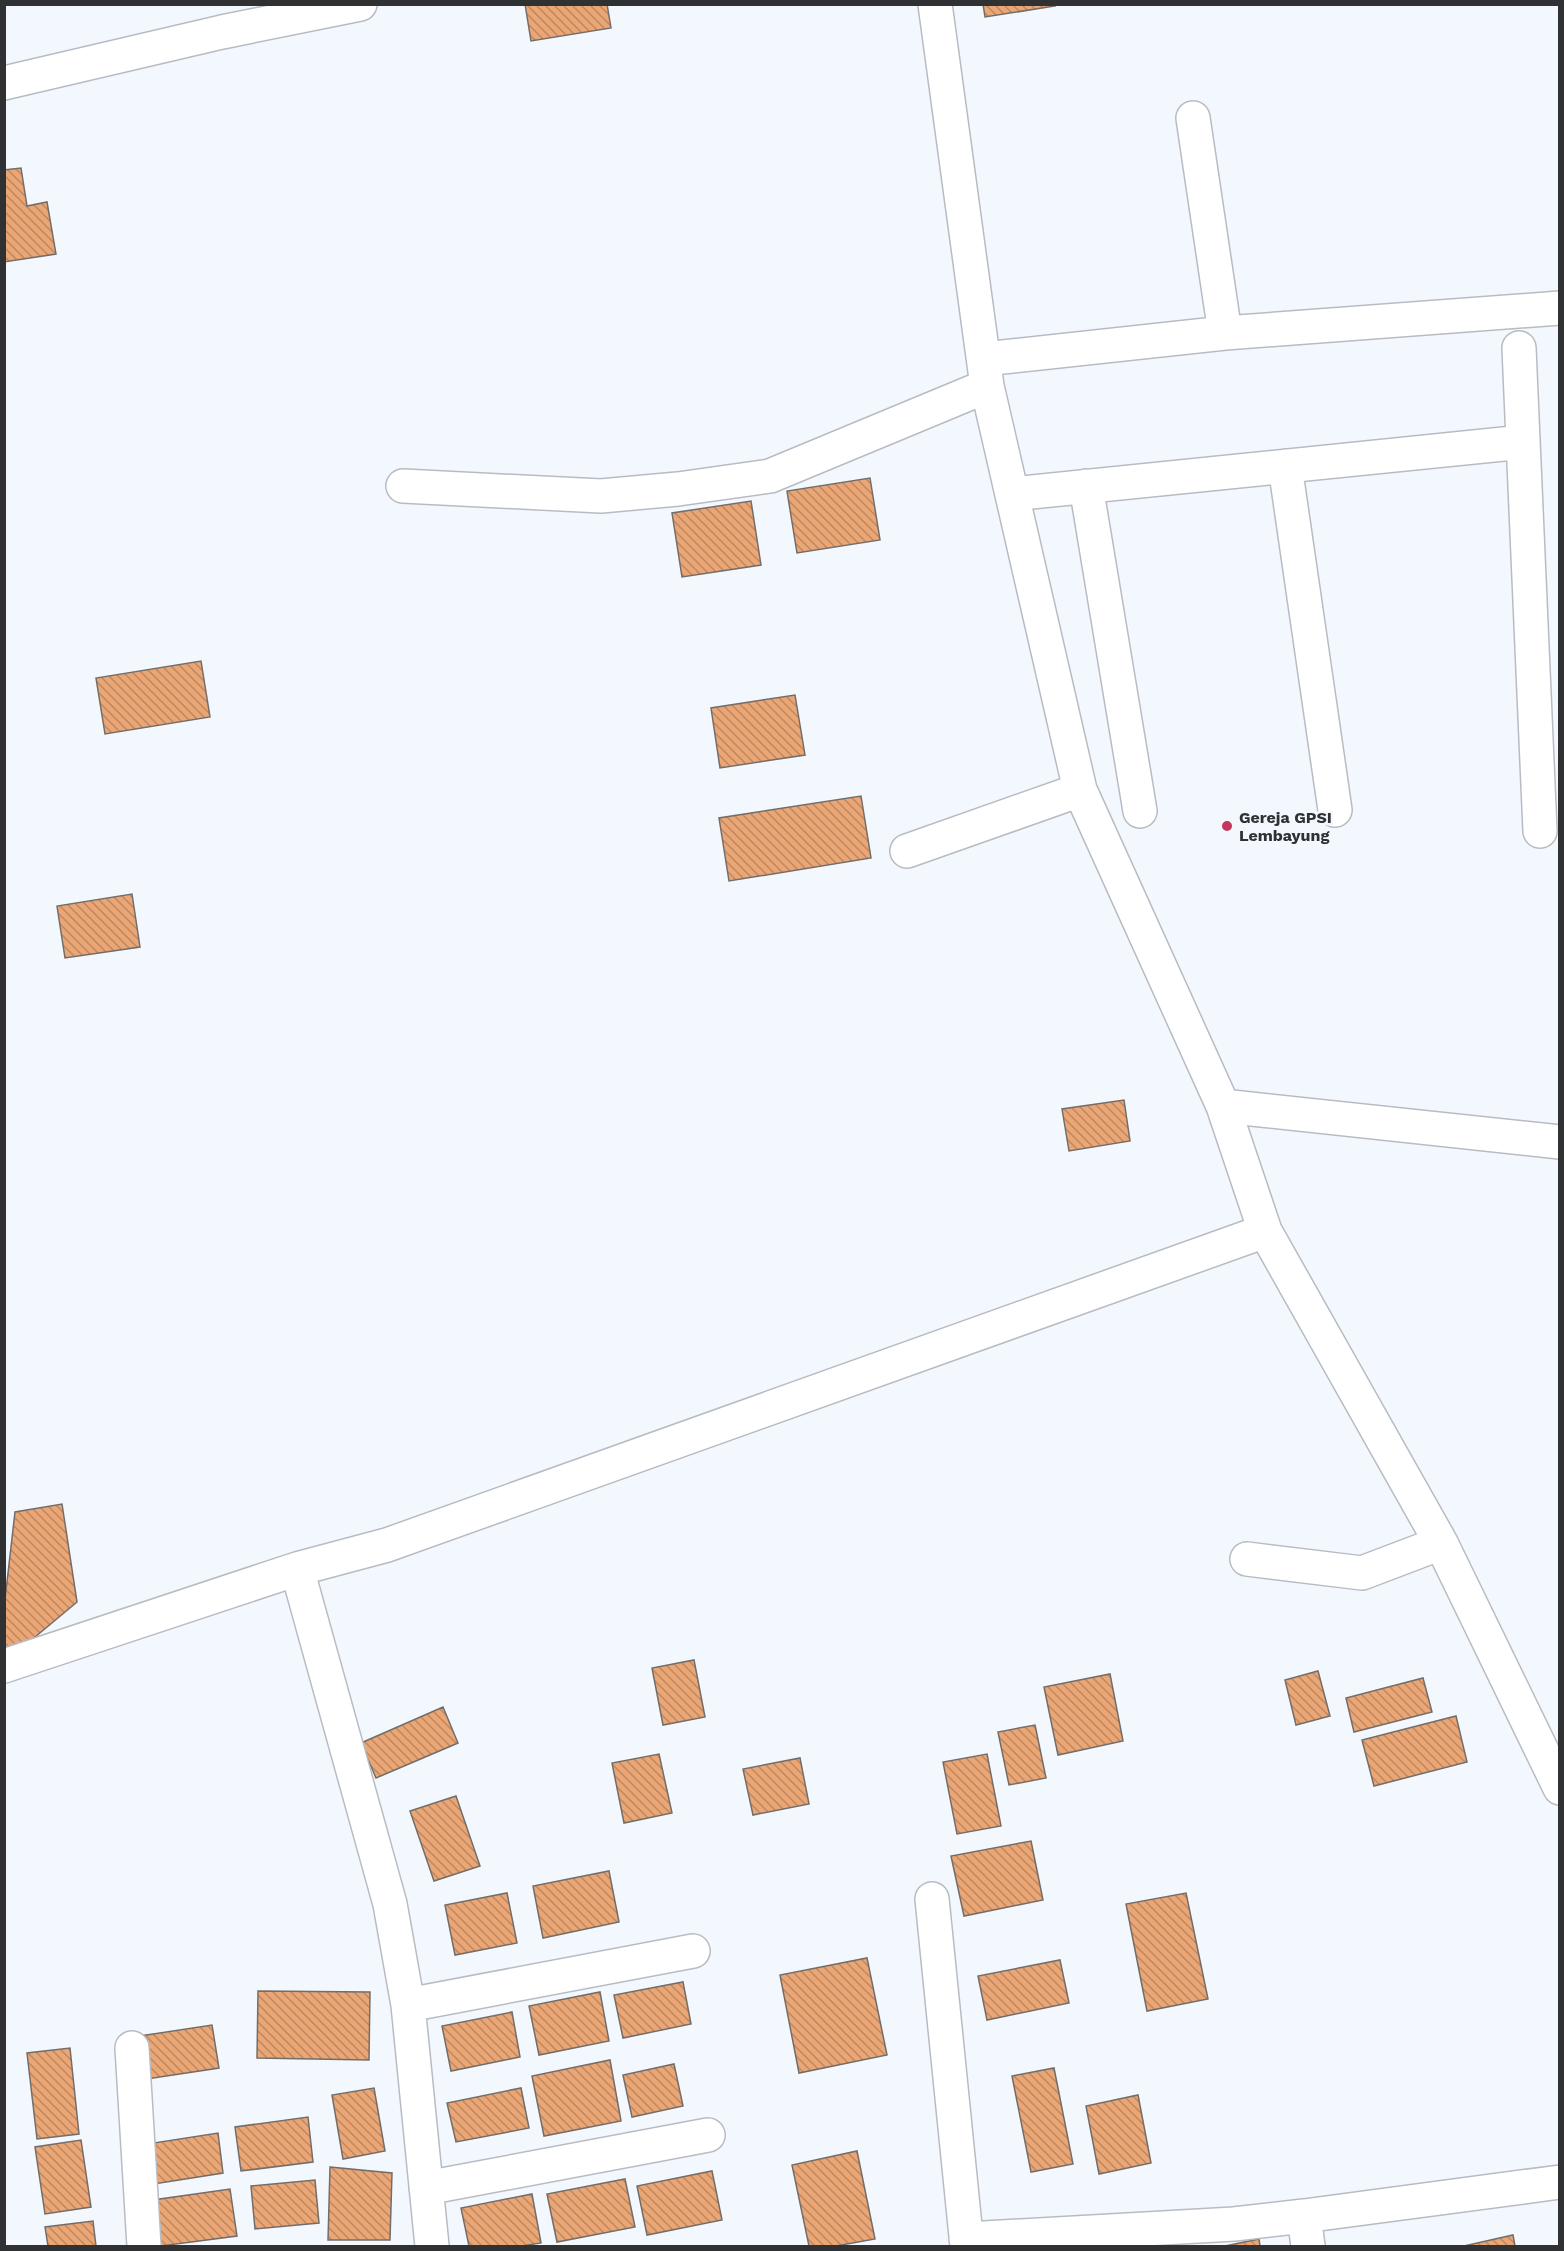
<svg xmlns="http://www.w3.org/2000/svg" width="1564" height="2251" viewBox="0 0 1564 2251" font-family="'Work Sans',sans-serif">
<defs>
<pattern id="building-back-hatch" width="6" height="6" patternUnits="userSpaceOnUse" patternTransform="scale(1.5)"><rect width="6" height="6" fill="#eba675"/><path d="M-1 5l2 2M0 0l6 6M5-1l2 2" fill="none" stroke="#bf8861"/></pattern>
</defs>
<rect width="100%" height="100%" fill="#f3f8ff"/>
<!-- building -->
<path fill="url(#building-back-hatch)" stroke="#736d69" stroke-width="1.5" d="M525 4H607L611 28 531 41Z
M983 4H1054L1055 6 985 17Z
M21 168 27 206 47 202 56 254 4 262V170Z
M870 478 880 540 797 553 787 491Z
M751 501 761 565 682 577 672 513Z
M201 661 210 717 105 734 96 678Z
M795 695 805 755 720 768 711 708Z
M861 796 871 858 729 881 719 818Z
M132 894 140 947 65 958 57 906Z
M1124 1100 1130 1141 1069 1151 1062 1109Z
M62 1504 77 1602 4 1663V1608L15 1512Z
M694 1660 705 1717 663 1725 652 1668Z
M1318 1671 1330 1716 1296 1725 1285 1680Z
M1110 1674 1123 1741 1058 1755 1044 1687Z
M1423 1678 1432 1712 1354 1732 1346 1698Z
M443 1707 458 1743 376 1778 361 1743Z
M1456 1716 1467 1762 1374 1786 1362 1740Z
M1035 1725 1046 1778 1009 1785 998 1732Z
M659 1754 672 1813 624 1823 612 1763Z
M987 1754 1001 1826 957 1834 943 1762Z
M800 1758 809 1804 753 1815 743 1769Z
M456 1796 480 1866 434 1881 410 1811Z
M1031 1841 1043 1900 964 1916 951 1856Z
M609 1871 619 1922 543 1938 533 1886Z
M507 1893 517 1943 455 1955 445 1905Z
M1186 1893 1208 1999 1147 2011 1126 1904Z
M867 1958 887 2055 799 2073 780 1975Z
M1060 1960 1069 2003 987 2020 978 1976Z
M683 1982 691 2024 623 2038 614 1995Z
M258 1991 370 1992 369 2060 257 2058Z
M600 1992 609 2041 539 2055 529 2006Z
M512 2012 520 2057 451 2071 442 2026Z
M212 2025 219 2068 147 2079 140 2036Z
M70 2048 79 2134 37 2139 27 2053Z
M610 2060 621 2121 544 2136 532 2076Z
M674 2064 683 2106 632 2117 623 2075Z
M1054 2068 1073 2164 1031 2172 1012 2076Z
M374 2088 385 2151 343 2159 332 2095Z
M521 2088 529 2128 456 2142 447 2103Z
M1138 2095 1151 2163 1099 2174 1086 2106Z
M308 2117 313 2162 241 2171 235 2127Z
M218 2133 223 2173 154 2184 147 2144Z
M81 2140 91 2207 45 2214 35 2147Z
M857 2151 875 2239 836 2246H809L792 2165Z
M330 2167 392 2173 390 2240H328Z
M712 2171 722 2220 647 2235 637 2186Z
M625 2179 635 2227 557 2242 547 2194Z
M315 2180 319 2223 255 2229 251 2186Z
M230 2189 237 2236 161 2246 153 2200Z
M532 2194 541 2243 522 2246H469L461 2208Z
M93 2221 96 2246H48L45 2227Z
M1513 2235 1515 2246H1464Z
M1259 2239 1260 2246H1225Z"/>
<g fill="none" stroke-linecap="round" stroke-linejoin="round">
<defs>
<path id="minor" d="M935 4 987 386 1080 790 1223 1106 1265 1231 1441 1543 1560 1788
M4 83 222 32 360 4
M1225 333 1560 308
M1519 348 1540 831
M984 359 1225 333 1193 118
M1285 466 1335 810
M403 486 601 496 678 489 770 476 987 386
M1086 486 1140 811
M1012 494 1523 442
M907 851 1080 790
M1223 1106 1560 1142
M1247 1559 1362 1573 1441 1543
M4 1666 297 1569
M932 1899 967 2246
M408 2005 693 1951
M132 2048 144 2246
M426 2188 708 2135
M966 2239 1234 2224 1304 2216
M432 2246 408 2005 390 1904 297 1569 387 1545 1265 1231
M1308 2246 1304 2216 1560 2182"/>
</defs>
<!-- minor casing -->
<use href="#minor" stroke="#b8bcc2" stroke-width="36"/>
<!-- minor -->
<use href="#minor" stroke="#fff" stroke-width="33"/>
</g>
<!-- markers -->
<circle fill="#c5365e" stroke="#f3f8ff" stroke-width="2" cx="1227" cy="826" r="6"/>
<g text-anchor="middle" stroke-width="5" stroke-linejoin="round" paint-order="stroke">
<!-- poi labels -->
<g font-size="16" font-weight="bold" fill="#2f3133" stroke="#f3f8ff" text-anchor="start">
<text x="1239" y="823">Gereja GPSI<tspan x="1239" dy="18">Lembayung</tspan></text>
</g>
</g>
<!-- border -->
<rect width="1564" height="2251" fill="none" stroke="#2f3133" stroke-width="12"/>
</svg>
